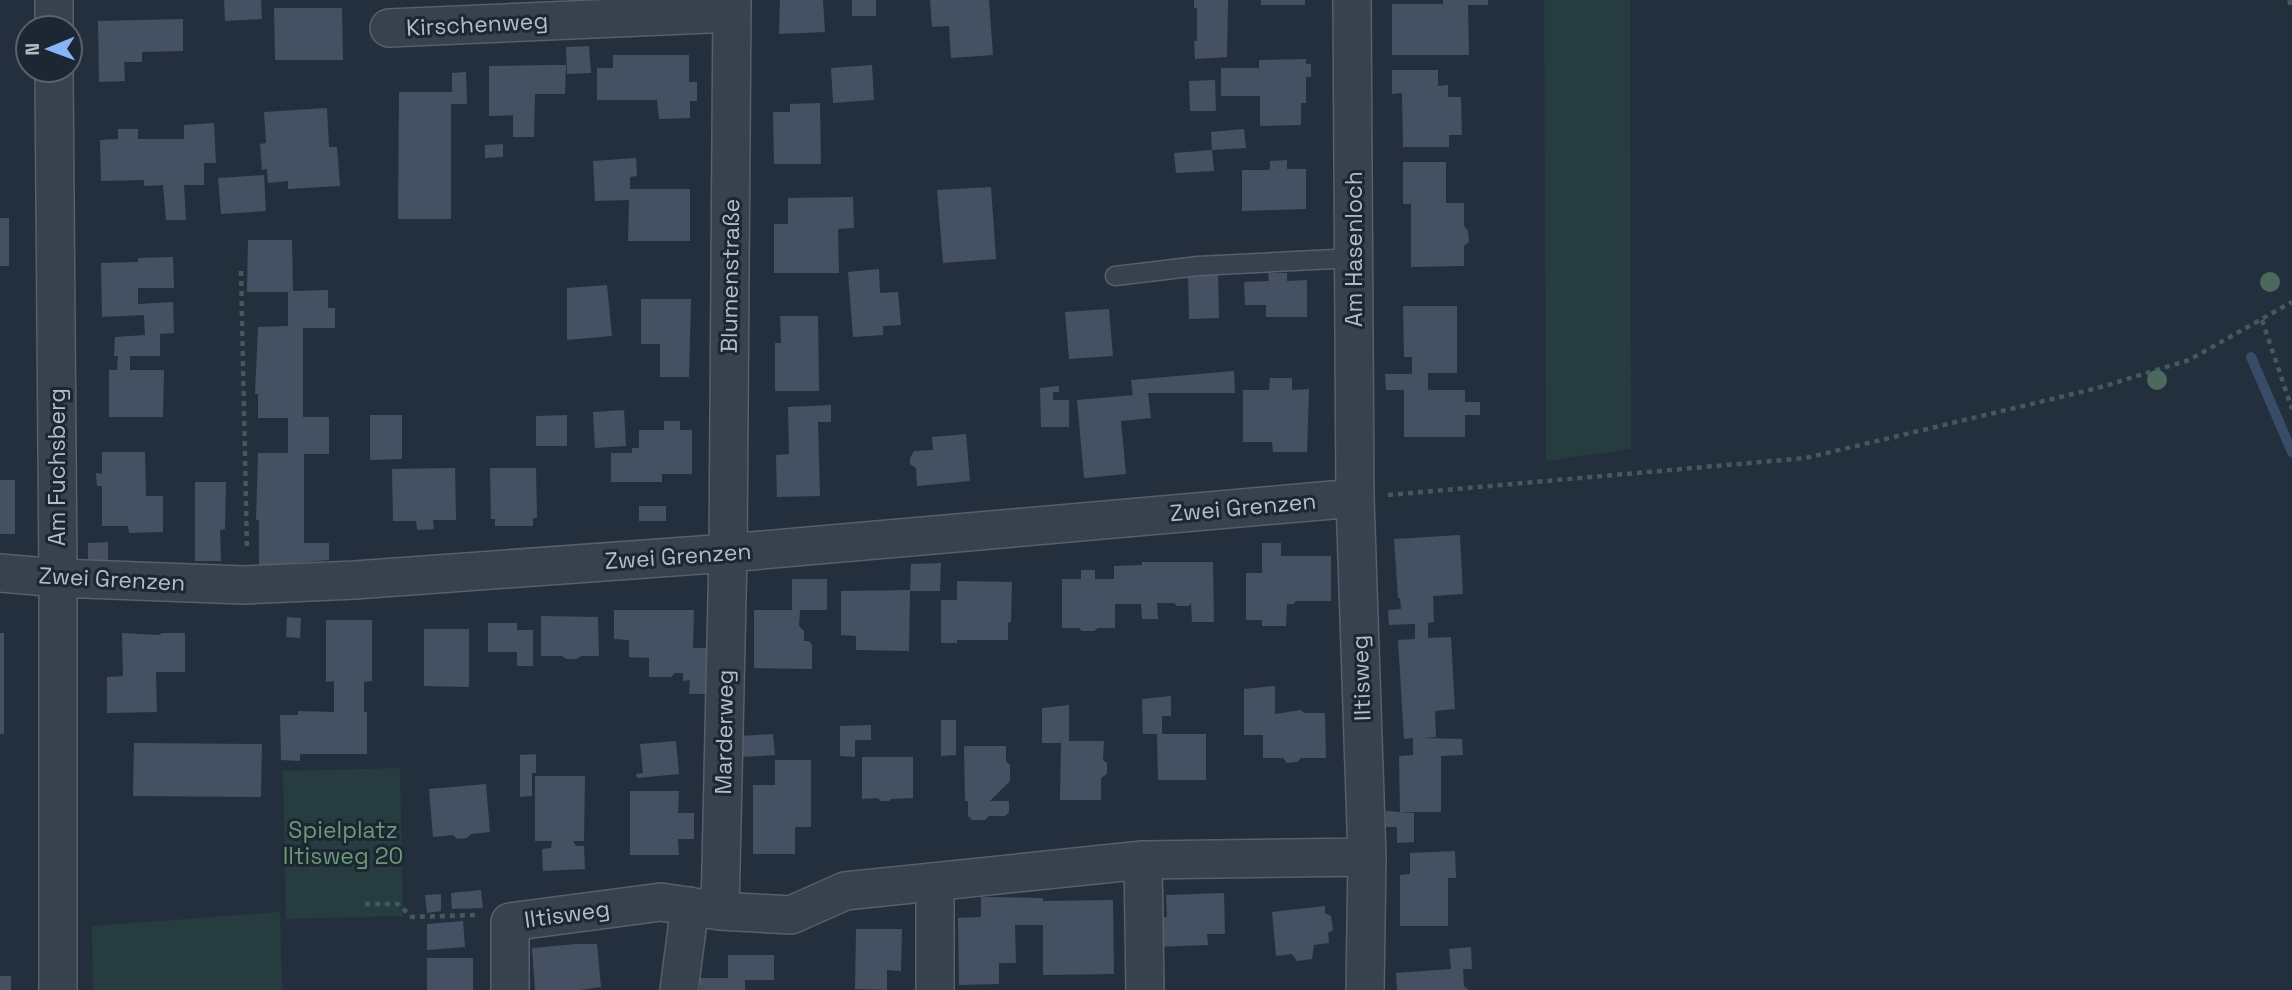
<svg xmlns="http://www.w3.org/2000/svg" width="2292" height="990" viewBox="0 0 2292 990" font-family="'Space Grotesk',sans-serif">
<rect width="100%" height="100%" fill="#242f3e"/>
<!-- green -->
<path fill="#263c3f" d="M1544 0H1630L1631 449 1546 461Z
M400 768 403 916 286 919 283 771Z
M280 912 282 990H93L92 926Z"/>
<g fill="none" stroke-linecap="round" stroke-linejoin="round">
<!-- stream -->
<path stroke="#394c67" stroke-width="10" d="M2251 357 2292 452"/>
</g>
<!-- building -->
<path fill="#455162" d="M224 0H261L262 19 225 21Z
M780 0H823L825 32 779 34Z
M852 0H876V16H852Z
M930 0H989L993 55 951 58 949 26 932 27Z
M1194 0H1228L1227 57 1195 59 1194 41H1197V8H1194Z
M1261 0H1305V5H1261Z
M1443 0H1488V5H1468L1469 55H1392V4H1443Z
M274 8H342L343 60H275Z
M183 19V51L142 52V62H124L125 81 99 82 98 21Z
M589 46 591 73 567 74 566 47Z
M613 55H689V82H697V101H690V118L659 119 657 100H597V68H613Z
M1306 59V64H1311V77H1306V103H1301V125L1260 126V96H1221V68H1259V60Z
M550 65H566L565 94H535L534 137H513V115L489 116V66Z
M872 65 874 100 833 103 831 68Z
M1392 70H1438V86L1448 85V97H1461L1462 135H1449V147H1403L1402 93 1392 94Z
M466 72 467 104H451V219H398L399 92H452V73Z
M1215 80 1216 111H1190L1189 81Z
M820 103 821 164H774L773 112H790V104Z
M327 108 329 147H337L340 186 288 189V181L268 183 267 169 262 170 260 144 266 143 264 112Z
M214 123 216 163H204V185H184L186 220H166L163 185 144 186V180L101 181 100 140 118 139V129H138V139H184V125Z
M1244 129 1246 148 1212 150 1214 171 1176 173 1174 153 1212 150 1211 132Z
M503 144V157L485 158V145Z
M636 158 637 176 630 177V189H690V241H628L629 200 595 201 593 161Z
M1287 160V169H1306V209L1242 211V170H1268L1270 169V161Z
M1403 162H1446V203H1464V226L1468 231 1469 242 1464 246V266L1411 267V204H1403Z
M264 175 266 211 221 214 218 178Z
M991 187 996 259 943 263 937 190Z
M853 197 854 228 838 229 839 273H774V224H788V198Z
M0 218H9V266H0Z
M248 240H292L293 291 328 290V308H335V328H303V417H329V454H304V543H329V560L259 566V520H256L258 453H288V418H258V394H255L258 327 288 326V292H247Z
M173 257 174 288H138V304L173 302 174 333 160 334V356H130V370H164L163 417H109V370H117L118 356H114L115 337 145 335 144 315 102 317 101 263 138 262V258Z
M879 269 880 293 898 292 901 325 883 326V335L853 337 848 272Z
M1188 272 1218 273 1219 318 1189 319Z
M1268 273H1287V281L1307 280V317H1266V305H1245L1244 282 1269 281Z
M607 285 612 336 567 340V288Z
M641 299H691L689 377H660V344H641Z
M1403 306H1457V373H1428V390H1465V402H1480V415H1465V437H1404V390H1386L1385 374H1412V357H1404Z
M1109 309 1113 356 1069 359 1065 312Z
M780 316H818L819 391H775V343H781Z
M1234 371 1235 393H1148L1151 418 1121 421 1126 474 1084 478 1077 400 1133 395 1131 380Z
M1270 378H1292V390L1309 389 1307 452H1273L1272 442H1243V390H1269Z
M1059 386V392H1053V400H1069V427H1041L1040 388Z
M831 405V422H818L820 496 777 497 776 455 789 454 788 407Z
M624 410 626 446 595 448 593 412Z
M370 415H402V459L370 460Z
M567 415V446H536V416Z
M664 421H680V430H692V474H662V482H611V453H632V448H639V430H664Z
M966 434 970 481 917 486 916 468 910 464V458L914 451 933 450 932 437Z
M102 452H145L146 496H163V532L129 533 128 526H102V486H97L96 473 102 474Z
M455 468 456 520H433L434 529 417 530 416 521H393L392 469Z
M490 468H536L537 518H533V526H495V519H491Z
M0 480H15V534H0Z
M195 482H226L225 529 220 530 221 561H195Z
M639 506H666V521H639Z
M1460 535 1463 594 1433 596 1434 622 1428 623V638L1451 637 1455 709 1435 711 1436 737 1422 738 1462 739 1463 755 1441 756V812H1400L1399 756 1413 755V738L1404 739 1398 640 1415 639V624L1389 625 1388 610 1401 609 1400 598H1398L1394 539Z
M108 542V563H88V543Z
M1262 543H1281V556H1331V601H1296L1293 604H1287L1286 626H1262V620H1246V573H1262Z
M1142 562H1213L1214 622H1192L1191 603 1189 606H1177L1174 603H1157L1158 619H1142L1141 604H1115V628H1098L1094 631H1082L1079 628H1062V579H1081V570H1095V579H1114V566L1142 565Z
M941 563 940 591H910L909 651 856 650V636L841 635V591L910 590 911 564Z
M792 579H827V610H800L799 626 804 631V641H809L812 645V669L754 668V610H792Z
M957 581 1012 582 1011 622 1008 623V640H957V643H941V600H957Z
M614 610H694L693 648H710V694H689L690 680 683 681V673H675L671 677H649V658L629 657V640L614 639Z
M541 616 598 617 599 656H582L576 659H566L562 656H541Z
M287 617 301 618 300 638 286 637Z
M326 620H372V681L364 682V712H367V754H300V761L281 760 280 715H298V711L334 712V681L326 682Z
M488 623H517V630H533V666H517V652H488Z
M424 629H469V687L424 686Z
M0 633H4V734H0Z
M122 633 160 635 161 633H185V672H156L157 712 107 713V677L123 676Z
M1275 686V714L1301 710 1304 713H1325L1326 758H1301L1297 762 1287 763 1283 758H1263V735H1244V689Z
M1171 696V716H1162V734H1206V780H1158L1157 734H1143L1142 699Z
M1069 705V741H1104L1103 760 1107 763V774L1101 778V800H1060L1061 743H1042V708Z
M941 720H956V755L941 756Z
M871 725V740H855V757L840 756V726Z
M773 734 775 755 743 757 741 736Z
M676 741 679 774 637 778 636 774 643 773 640 744Z
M134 743 262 744 261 797 133 796Z
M964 746H1006V761L1010 765V781L990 801H1009V812L1005 816H989L985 820H972L968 816V801H965Z
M536 754V773H532V796L520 797V755Z
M862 757H913V798L891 799 889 801H881L878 798 862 799Z
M775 760H811V827H795V854H753V785H775Z
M535 776H585L584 841H573L576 846H584L585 869 543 871 542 849 551 848 552 841H535Z
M486 784 490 832 471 834 467 838 457 839 453 835 433 837 429 789Z
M630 791H679L678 813H694V839H678L679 855H630Z
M1386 811 1414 813V842L1397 843V827H1386Z
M1455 851 1456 878H1448V926H1400V875L1410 874V853Z
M481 890 483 908 452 909 451 893Z
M1224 893 1225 934H1207L1208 945 1152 947 1151 918 1167 917 1166 895Z
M441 894V911L427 913 425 895Z
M981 897 1043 898V901L1113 900 1114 974 1043 975V925H1015L1016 963H999V984L959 985 958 918 981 917Z
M1325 906V913L1331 916 1333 930 1328 933 1329 943 1314 945 1312 959 1297 961 1292 954 1276 956 1272 912Z
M463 921 465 947 427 950V924Z
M856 929H902L901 971 887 970V990L855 989Z
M576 944H597L601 987 580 990H535L532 948Z
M1471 947 1472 969H1463L1464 986 1469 990H1397L1396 973 1451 969 1449 949Z
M728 955H774V980H745V990H700V978H728Z
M427 958H473V990H427Z
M0 976H11V990H0Z"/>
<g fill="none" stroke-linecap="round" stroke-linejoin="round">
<defs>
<path id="lane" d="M1115 276 1198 266 1354 258"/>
<path id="street" d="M54 0V28
M1352 0 1355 498 1367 857 1365 990
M389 28 732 13
M54 70 58 578V990
M0 573 58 578 243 585 355 580 728 553 1355 498
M1143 860 1145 990
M720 911 728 553 732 0
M510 990V922L661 902 720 911 791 915 845 891 1143 860 1367 857
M679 990 690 906
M935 990V883"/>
</defs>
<!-- lane casing -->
<use href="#lane" stroke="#565f6c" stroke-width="21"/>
<!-- street casing -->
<use href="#street" stroke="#565f6c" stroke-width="40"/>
<!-- path -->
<path stroke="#44595c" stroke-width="4.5" stroke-dasharray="5 5" stroke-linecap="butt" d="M2289 0 2292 8
M241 271 247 549
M2262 320 2292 409
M1388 495 1806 458 2098 388 2189 360 2292 302
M365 904H398L412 917 477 915"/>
<!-- lane -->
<use href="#lane" stroke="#38414e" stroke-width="18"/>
<!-- street -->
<use href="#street" stroke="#38414e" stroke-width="37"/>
</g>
<!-- trees -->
<g fill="#4b6a5d">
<circle cx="2270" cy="282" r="10"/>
<circle cx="2157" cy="380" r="10"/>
</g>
<g text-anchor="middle" stroke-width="6" stroke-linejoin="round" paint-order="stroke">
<!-- street labels -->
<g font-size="23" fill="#b4bcc9" stroke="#1d2633">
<text transform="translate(477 24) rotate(-3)" y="8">Kirschenweg</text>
<text transform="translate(1354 249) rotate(-90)" y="8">Am Hasenloch</text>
<text transform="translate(730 276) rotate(-89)" y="8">Blumenstraße</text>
<text transform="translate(57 467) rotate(-90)" y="8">Am Fuchsberg</text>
<text transform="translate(1243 507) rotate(-5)" y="8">Zwei Grenzen</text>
<text transform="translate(678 556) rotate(-4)" y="8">Zwei Grenzen</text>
<text transform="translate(112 579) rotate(3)" y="8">Zwei Grenzen</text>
<text transform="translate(1361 678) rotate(-92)" y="8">Iltisweg</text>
<text transform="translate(724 732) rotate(-89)" y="8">Marderweg</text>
<text transform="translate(567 914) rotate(-8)" y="8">Iltisweg</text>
</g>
<!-- park labels -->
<g font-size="23" fill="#6b9a76" stroke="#1d2633">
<text x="343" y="838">Spielplatz<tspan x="343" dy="26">Iltisweg 20</tspan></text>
</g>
</g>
<!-- north arrow -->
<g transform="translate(49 49) rotate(269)"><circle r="33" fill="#1d2633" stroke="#59626f" stroke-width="2"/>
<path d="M0-5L12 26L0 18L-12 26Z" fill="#8ab4f8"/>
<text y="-10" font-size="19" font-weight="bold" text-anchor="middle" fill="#b4bcc9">N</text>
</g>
</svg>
